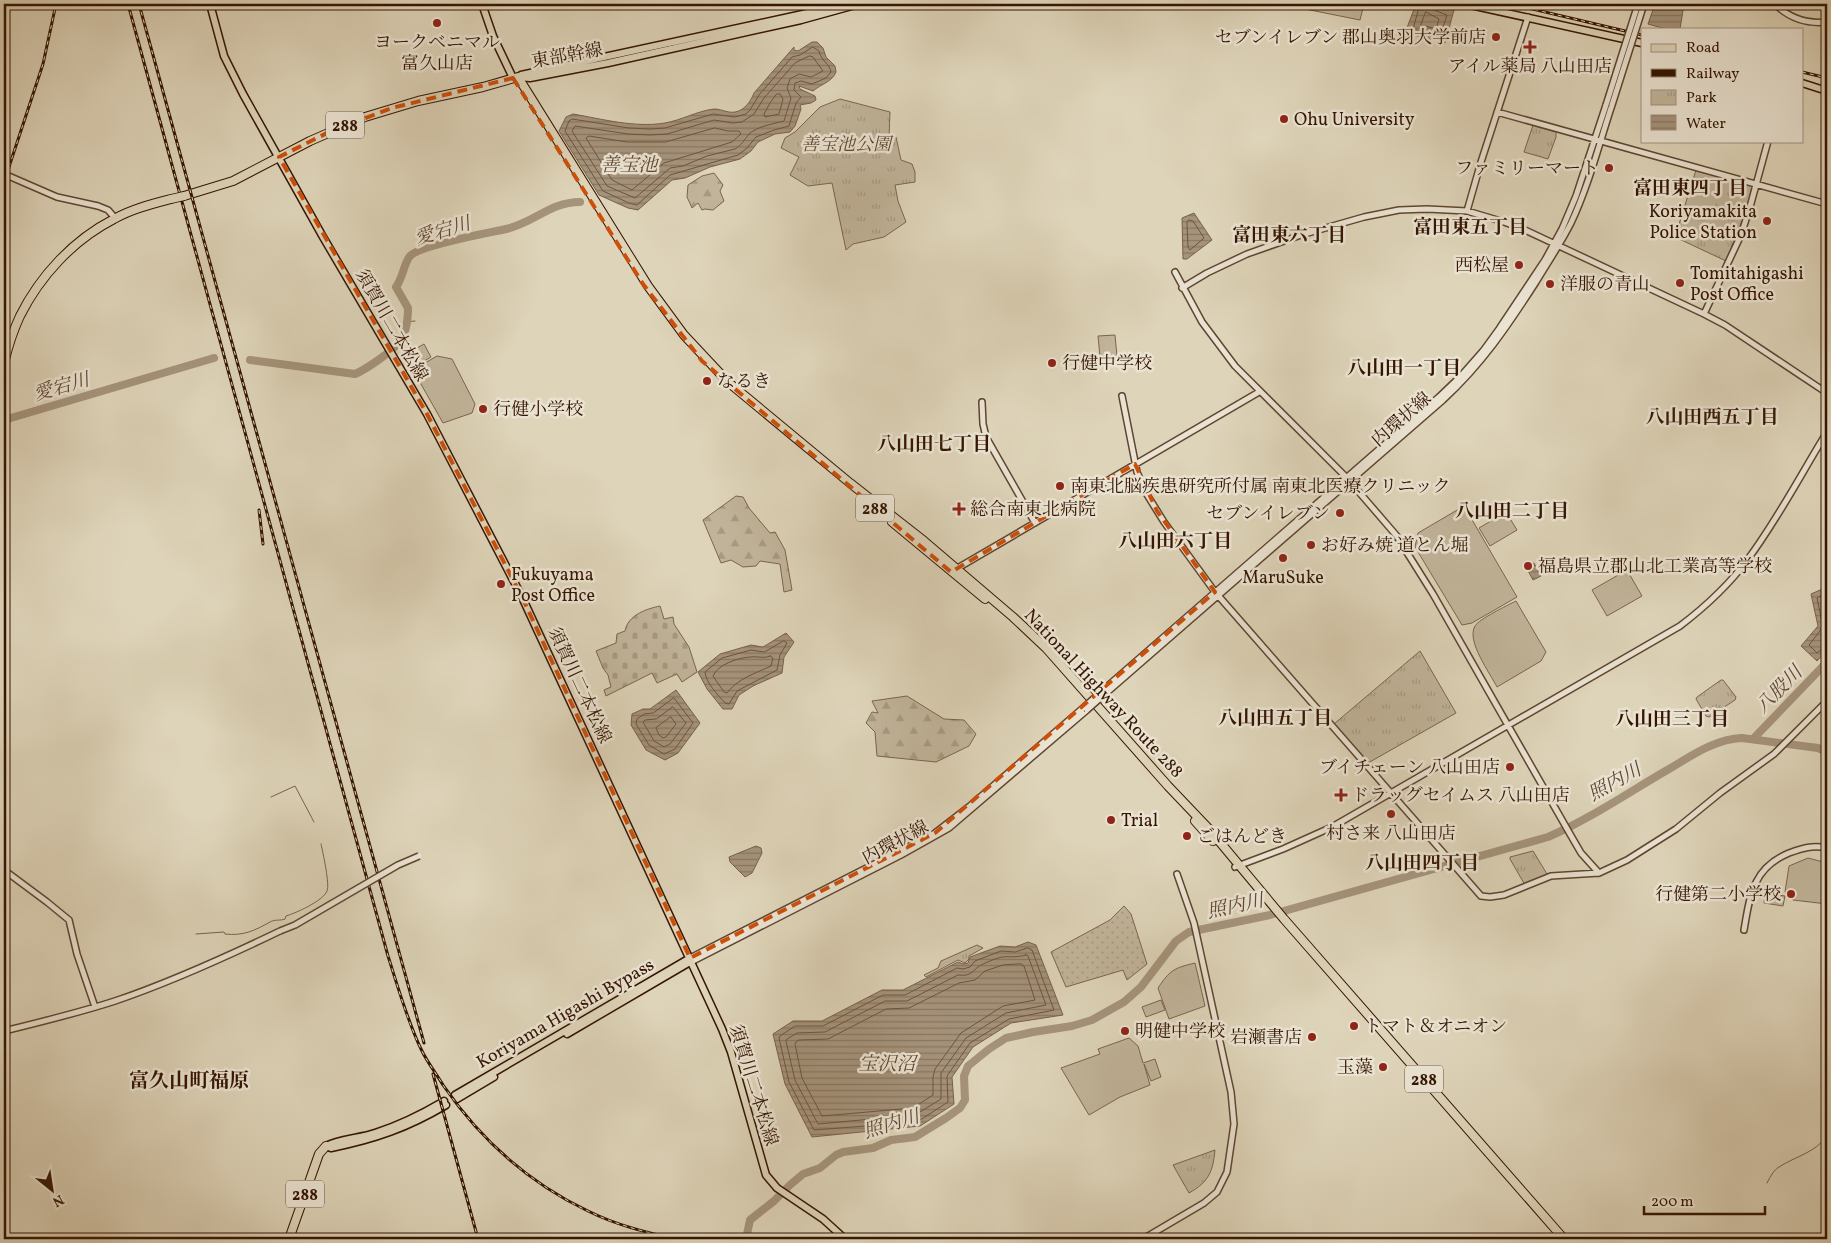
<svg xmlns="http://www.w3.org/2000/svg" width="1831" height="1243" viewBox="0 0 1831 1243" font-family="Vollkorn,'Noto Serif JP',serif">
<defs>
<pattern id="grass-dots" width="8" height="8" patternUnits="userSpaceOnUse" patternTransform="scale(1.25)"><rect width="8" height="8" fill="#c1b49a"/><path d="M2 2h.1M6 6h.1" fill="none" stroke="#a69a83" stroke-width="1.8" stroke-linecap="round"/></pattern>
<pattern id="forest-firs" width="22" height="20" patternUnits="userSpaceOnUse" patternTransform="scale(1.25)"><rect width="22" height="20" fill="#c1b49a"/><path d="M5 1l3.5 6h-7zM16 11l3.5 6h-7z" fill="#a69a83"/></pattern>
<pattern id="cemetery-stones" width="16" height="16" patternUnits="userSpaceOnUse" patternTransform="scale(1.25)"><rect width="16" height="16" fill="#c1b49a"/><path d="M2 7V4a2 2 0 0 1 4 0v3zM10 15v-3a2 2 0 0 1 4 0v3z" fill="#a69a83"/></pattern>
<pattern id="park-tufts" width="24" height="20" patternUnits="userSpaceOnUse" patternTransform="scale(1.25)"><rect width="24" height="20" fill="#c1b49a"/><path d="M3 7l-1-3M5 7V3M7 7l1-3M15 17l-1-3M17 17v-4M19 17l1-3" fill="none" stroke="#a69a83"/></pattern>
<pattern id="water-rules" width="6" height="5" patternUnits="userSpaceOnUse" patternTransform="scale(1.25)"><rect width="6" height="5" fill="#a5937b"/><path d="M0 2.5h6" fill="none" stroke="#877763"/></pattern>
</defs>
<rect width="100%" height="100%" fill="#ded4b9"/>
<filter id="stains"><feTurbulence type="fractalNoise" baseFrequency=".004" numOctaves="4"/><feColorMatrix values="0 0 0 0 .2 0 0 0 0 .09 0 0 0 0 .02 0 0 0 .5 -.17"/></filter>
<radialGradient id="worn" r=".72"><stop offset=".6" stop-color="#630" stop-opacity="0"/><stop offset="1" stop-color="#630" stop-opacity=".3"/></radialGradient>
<!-- grass -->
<path fill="url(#grass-dots)" stroke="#7b644e" d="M1124 906 1131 914 1147 964 1127 980 1123 970 1066 987 1051 952 1110 920Z"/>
<!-- forest -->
<path fill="url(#forest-firs)" stroke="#7b644e" d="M714 173 723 185 720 191 724 201 713 210 705 209 702 210 698 203 692 208 687 197 688 185 702 176Z
M736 496 743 497 749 508 770 533 775 532 785 550 792 590 784 592 780 564 760 561 756 566 743 567 731 560 721 563 703 520Z
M907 696 944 719 964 720 976 734 969 746 936 762 877 756 875 732 866 723 872 712 878 713 872 701Z"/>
<!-- cemetery -->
<path fill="url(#cemetery-stones)" stroke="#7b644e" d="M660 606 664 619 673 617 674 624 689 647 697 672 682 682 677 674 657 683 652 673 606 696 604 690 611 687 608 675 603 668 596 651 616 643 617 634 625 631C628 615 646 609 660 606Z"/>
<!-- park -->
<path fill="url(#park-tufts)" stroke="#7b644e" d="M840 99 890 112 889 137H896L901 160 912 164 915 172V182L895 185 898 201 906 222 884 237 853 244 846 250 832 183 808 186 790 175 799 157 781 148 785 138 795 132 820 107Z
M1533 125 1556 132V137L1548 159 1524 152Z
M1696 170 1752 186 1748 206 1726 261 1675 237Z
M1420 651 1456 713 1368 763 1334 724Z
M1721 680H1723L1736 697 1735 700 1709 717 1706 716 1696 699 1697 697Z
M1533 851 1547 874 1525 885 1510 859V857Z
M977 945 983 948 969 956V959L965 963 958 960 926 977 924 975 938 968 941 961Z
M1215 1150C1213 1171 1209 1182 1189 1193L1173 1165Z"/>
<!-- garden -->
<path fill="#c1b49a" stroke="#7b644e" d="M1300 4H1364L1360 20 1300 8Z
M1115 335 1117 356 1100 357 1098 336Z
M424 344 431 357 412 368 405 355Z
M437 356 452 359 475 404 472 413 443 423 413 370Z
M1464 506 1517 597 1472 623 1462 625 1415 547 1418 533Z
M1506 512 1517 530 1490 546 1479 528Z
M1627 570 1642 596 1607 616 1592 590Z
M1516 601 1546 652 1541 661 1497 687C1490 673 1466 641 1475 626 1479 619 1508 605 1516 601Z
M1808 858 1827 863V904L1793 900 1785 892 1789 866Z
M1765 893 1785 896 1783 906 1764 903Z
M1195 963 1205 1006 1169 1019 1158 988C1170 970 1174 968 1195 963Z
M1161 1000 1165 1010 1146 1017 1142 1007Z
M1129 1038 1138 1046 1143 1063 1155 1059 1161 1077 1151 1081 1144 1064 1150 1085 1120 1097 1089 1115 1061 1068 1100 1054 1098 1049Z"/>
<!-- water -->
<path fill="url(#water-rules)" stroke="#78614b" d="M1416 4H1428L1454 10 1445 43 1405 33Z
M1655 4H1684L1680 29H1666L1648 24Z
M812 42H817L823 48 826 57 835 66 836 72C832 82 821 84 813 91L799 86 800 89 815 96 816 100 811 103 800 105 801 109 795 126 790 132 775 134 758 142 751 151 740 159 710 167 685 178 672 180 638 210 628 208 599 195 559 131 566 117 573 114C602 119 635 128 665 123 682 120 697 111 714 109 720 109 723 111 729 112 742 114 750 103 754 93L794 47V50L798 51Z
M1194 213 1212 240 1187 259H1183L1182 218Z
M1534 563 1541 576 1533 580 1526 567Z
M1827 587V650L1817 661 1801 646 1818 626 1811 594Z
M786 633 794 642 784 657 782 673 753 686 739 695 732 709H723L707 689 698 672 720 654 751 645 763 647Z
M676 690 700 723 678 753 665 760 646 750 631 725 632 714 643 709H650Z
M756 846 761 848 762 853 752 873 745 877 730 862 729 857Z
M1028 942 1036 945 1063 1015 1011 1023 973 1047 952 1077 954 1104 920 1126 812 1137 785 1084 773 1034 793 1021H822L882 990H903L958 962 963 964 968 963 970 957 1000 946 1015 947Z"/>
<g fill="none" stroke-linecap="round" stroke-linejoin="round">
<!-- shore -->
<path stroke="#6d543e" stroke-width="1" d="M1420 4 1413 29 1440 37 1447 15 1434 10 1432 4
M1426 12 1439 19 1436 29 1421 25Z
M813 47 819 51C821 61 830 64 831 72L826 78 812 84 801 81 795 83 794 90 801 97 796 103 789 126 774 130 756 137 747 148 738 155 670 175 637 205 629 203 603 191 565 131 569 121 572 119 629 128 650 129 665 128 713 114 735 117 746 114 750 110 759 95 792 57 800 55Z
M810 56 813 57 823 71 811 77 799 74 790 79 787 88 791 98 784 121C773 124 758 126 749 134 744 140 742 145 735 149L707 156 683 166 670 168 635 198 607 186 572 131 575 126 628 134 650 135 667 134 714 120 733 123 742 122 754 114 764 98 795 63Z
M777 94H780L783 99 779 114 765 117 764 114 770 103Z
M715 128 728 131H739L741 134 732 142 664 163 632 190 612 180 586 138 589 136 627 142H665Z
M1189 220 1193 221 1204 238 1190 250 1188 247 1187 223Z
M1827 592 1817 598 1823 627 1809 645 1817 653 1823 648 1827 647
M784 641 787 643 780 655 777 670 737 691 729 704 725 703C718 695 706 683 705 672L722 658 751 650 764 652Z
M770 656 773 658 771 666C756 673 737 679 727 693L724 692 713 676C718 664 738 658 750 657 758 656 763 659 770 656Z
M674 698 693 723 675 749 664 754 649 745 636 724 637 719 644 714 653 713Z
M673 707 686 723 670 744 664 747 654 741 643 722 645 720 656 719Z
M671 717 676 724 666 737 663 738 659 735 656 728Z
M1028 948 1032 950 1054 1010 1009 1019 970 1043 947 1076 948 1102 917 1122 814 1130 789 1082 779 1038 780 1036 795 1026H823L883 995H905L957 968 963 969 970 967 975 961 1001 951 1015 952Z
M1026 955 1028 956 1046 1005 1006 1013 966 1038 941 1073V1099L915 1115 818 1124 795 1080 786 1041 787 1039 797 1033 825 1032 885 1001H907L958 975C974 977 972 969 983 964 988 962 996 958 1002 957 1011 956 1015 958 1026 955Z
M1021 964 1024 966 1035 1000 1003 1006 961 1033 935 1069 933 1077V1095L913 1108 822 1116 802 1078 795 1044 796 1042 799 1040 828 1039 886 1009 909 1008 959 983 975 980 985 971 1003 965Z"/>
<!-- stream -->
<path stroke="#78614b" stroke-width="1" d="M406 322 415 321
M271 797 295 786 314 822
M196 934 224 932 225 934C243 936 254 931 270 922 275 919 280 921 285 919L286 916C296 913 323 901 327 891 330 885 323 853 321 844
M1767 1183C1770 1177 1774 1170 1779 1167 1796 1156 1815 1153 1827 1136"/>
<!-- river -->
<path stroke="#a5937b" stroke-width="8" d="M250 360 355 374C365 370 393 351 399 342 406 334 408 319 408 308L396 287C403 278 404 263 410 256 420 245 489 233 506 229 534 223 550 202 580 202
M4 420 214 358
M1753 739 1827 662
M746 1239 750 1220 774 1201 790 1185 803 1174 820 1168 836 1155 843 1152 873 1148 891 1140 915 1137 946 1118 960 1108 965 1100 964 1076 968 1066 989 1049 1006 1038 1033 1032 1072 1026 1092 1020 1124 1002 1141 987 1176 941 1189 932 1270 915 1548 837C1590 819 1629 792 1669 769 1691 756 1715 739 1742 738L1818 748 1827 752"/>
<defs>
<path id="minor" d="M1775 4C1789 18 1807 24 1827 22
M1497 112 1827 204
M98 206 108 210 115 218
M1467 211 1481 162 1528 17
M1175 272 1202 322 1235 366 1346 477 1396 535 1433 594 1570 834 1581 853 1599 873
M1182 288 1207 273 1247 254 1301 235 1364 217 1399 210 1427 209 1467 211 1504 222 1523 229 1704 314 1725 325 1827 393
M1704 314 1741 235 1750 207 1768 141
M1122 396 1137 472 1146 493 1164 522 1215 592 1481 896 1490 897 1504 895 1551 876 1599 873 1627 860 1676 829 1720 793 1774 754 1827 701
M982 402 983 424 986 437 1035 523
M956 569 1259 392
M1102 691 1439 397 1461 376 1483 351 1499 329 1545 260 1562 229 1576 196 1606 105
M1105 694 1443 400C1482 364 1507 327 1536 282 1548 262 1561 243 1571 223 1589 185 1599 144 1612 105
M1235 867 1283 849 1332 827 1680 626C1705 607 1729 585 1748 559 1778 519 1801 474 1827 432
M4 870 47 902 69 920 77 954 95 1007
M1744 930C1750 895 1753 868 1789 853 1803 848 1812 845 1827 848
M690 958 935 833 970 806 1082 709
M691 962 901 855 949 828 1087 710
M4 1031C41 1022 78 1013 115 1001 171 982 226 957 280 931
M1143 1239 1204 1203 1217 1192 1227 1172 1234 1124 1231 1092 1194 923 1177 874"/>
<path id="major" d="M210 4 224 56 243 94 323 237 427 414 522 597 722 1029 731 1052 766 1175 777 1188 823 1219 845 1239
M482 4 493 36 513 78
M1466 4 1642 43
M521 75 812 12 843 4
M518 77 530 78 608 63 801 20 859 4
M1802 83 1827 91
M567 1034 690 962
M455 1095 690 958
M457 1099 494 1077
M326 1146 331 1148C375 1139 407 1128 446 1105
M326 1146C338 1139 361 1138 375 1133 400 1125 422 1114 444 1101"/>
<path id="highway" d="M184 196 233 181 310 141 365 117 418 101 483 87 518 77 648 286 684 335 728 382 850 483 924 541 1013 617 1046 648 1168 786 1209 829 1284 919 1564 1239
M4 363C8 347 13 331 20 316 40 276 73 240 114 219 132 209 152 204 171 199
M892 522 985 599
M1195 821 1213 841
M289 1239 319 1154 326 1146"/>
</defs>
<!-- minor casing -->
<use href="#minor" stroke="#5f4530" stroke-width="8"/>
<!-- major casing -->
<use href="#major" stroke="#351502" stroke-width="9"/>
<!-- highway casing -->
<use href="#highway" stroke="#351502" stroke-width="10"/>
<!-- minor -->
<use href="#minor" stroke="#eae3d2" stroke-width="5"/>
<!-- major -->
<use href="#major" stroke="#ded4b9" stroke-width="6"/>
<!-- highway -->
<use href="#highway" stroke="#ded4b9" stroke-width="8"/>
<defs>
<path id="rail" d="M128 4 388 956C398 987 407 1020 421 1049 427 1062 436 1073 443 1085 480 1139 529 1183 588 1211 616 1225 645 1232 675 1239
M139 4 424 1043
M1511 4 1642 35
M1802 72 1827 78
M4 182 43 64 56 4
M259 510 263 544
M433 1074 478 1239"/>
</defs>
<!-- rail casing -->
<use href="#rail" stroke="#351502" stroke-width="3"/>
<!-- rail -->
<use href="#rail" stroke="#eae3d2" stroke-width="1" stroke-dasharray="4" stroke-linecap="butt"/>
<defs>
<path id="minor-bridge" d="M1606 105 1638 4
M1612 105 1644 4
M4 174 57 197 98 206
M1082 709 1102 691
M1087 710 1105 694
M280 931 295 925 398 865 419 856"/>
<path id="highway-bridge" d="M171 199 184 196"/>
</defs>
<!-- minor-bridge casing -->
<use href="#minor-bridge" stroke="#5f4530" stroke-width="8" stroke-linecap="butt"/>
<!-- highway-bridge casing -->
<use href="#highway-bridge" stroke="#351502" stroke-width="10" stroke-linecap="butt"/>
<!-- minor-bridge -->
<use href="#minor-bridge" stroke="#eae3d2" stroke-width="5"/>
<!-- highway-bridge -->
<use href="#highway-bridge" stroke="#ded4b9" stroke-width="8"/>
</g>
<!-- marked area -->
<path fill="none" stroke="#cd4f0a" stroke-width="4" stroke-dasharray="10 6" stroke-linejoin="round" d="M513 78 643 284 702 361 951 572 1135 464 1157 511 1215 592 935 833 690 958 522 597 427 414 279 157 331 131 392 108Z"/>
<!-- markers -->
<g fill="#8f2418" stroke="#eae3d2" stroke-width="2">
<circle cx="437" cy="23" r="5"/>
<circle cx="1496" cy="37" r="5"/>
<path d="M1527.5 39.5h5v5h5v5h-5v5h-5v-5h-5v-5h5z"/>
<circle cx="1284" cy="119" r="5"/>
<circle cx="1609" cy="168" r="5"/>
<circle cx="1767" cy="221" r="5"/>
<circle cx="1519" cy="265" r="5"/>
<circle cx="1680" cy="283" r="5"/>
<circle cx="1550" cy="284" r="5"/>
<circle cx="1052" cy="363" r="5"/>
<circle cx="707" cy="381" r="5"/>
<circle cx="483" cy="409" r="5"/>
<circle cx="1060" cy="486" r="5"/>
<path d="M956.5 501.5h5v5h5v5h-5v5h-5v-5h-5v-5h5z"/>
<circle cx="1340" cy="513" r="5"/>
<circle cx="1311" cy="545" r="5"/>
<circle cx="1283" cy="558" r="5"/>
<circle cx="1528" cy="566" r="5"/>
<circle cx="501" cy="584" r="5"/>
<circle cx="1510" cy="767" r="5"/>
<path d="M1338.5 787.5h5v5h5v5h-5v5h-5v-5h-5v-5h5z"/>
<circle cx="1391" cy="814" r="5"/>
<circle cx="1111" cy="820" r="5"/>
<circle cx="1187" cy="836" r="5"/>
<circle cx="1791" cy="894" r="5"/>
<circle cx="1354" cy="1026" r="5"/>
<circle cx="1125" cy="1031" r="5"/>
<circle cx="1312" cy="1037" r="5"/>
<circle cx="1383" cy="1067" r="5"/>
</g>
<g text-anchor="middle" stroke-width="5" stroke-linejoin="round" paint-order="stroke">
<!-- shield labels -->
<g fill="#eae3d2" stroke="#6b5340" stroke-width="1">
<rect x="326" y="111.5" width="38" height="27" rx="4"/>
<rect x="856" y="494.5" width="38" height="27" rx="4"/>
<rect x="1405" y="1065.5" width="38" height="27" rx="4"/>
<rect x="286" y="1180.5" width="38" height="27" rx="4"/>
</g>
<g font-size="16" font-weight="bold" fill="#351502">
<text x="345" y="131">288</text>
<text x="875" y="514">288</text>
<text x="1424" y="1085">288</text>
<text x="305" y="1200">288</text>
</g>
<!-- poi labels -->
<g font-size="18" fill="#351502" stroke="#eae3d2" text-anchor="start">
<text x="1486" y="43" text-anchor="end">セブンイレブン 郡山奥羽大学前店</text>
<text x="437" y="48" text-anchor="middle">ヨークベニマル<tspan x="437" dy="21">富久山店</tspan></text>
<text x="1530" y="72" text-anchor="middle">アイル薬局 八山田店</text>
<text x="1294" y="125">Ohu University</text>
<text x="1599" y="174" text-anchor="end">ファミリーマート</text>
<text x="1757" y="217" text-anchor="end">Koriyamakita<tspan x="1757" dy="21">Police Station</tspan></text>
<text x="1509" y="271" text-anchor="end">西松屋</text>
<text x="1690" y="279">Tomitahigashi<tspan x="1690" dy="21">Post Office</tspan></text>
<text x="1560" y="290">洋服の青山</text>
<text x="1062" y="369">行健中学校</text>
<text x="717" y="387">なるき</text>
<text x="493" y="415">行健小学校</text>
<text x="1070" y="492">南東北脳疾患研究所付属 南東北医療クリニック</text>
<text x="970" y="515">総合南東北病院</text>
<text x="1330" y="519" text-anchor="end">セブンイレブン</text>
<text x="1321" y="551">お好み焼 道とん堀</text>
<text x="1538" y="572">福島県立郡山北工業高等学校</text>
<text x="511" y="580">Fukuyama<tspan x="511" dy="21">Post Office</tspan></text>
<text x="1283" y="583" text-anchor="middle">MaruSuke</text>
<text x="1500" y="773" text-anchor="end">ブイチェーン 八山田店</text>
<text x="1351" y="801">ドラッグセイムス 八山田店</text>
<text x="1121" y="826">Trial</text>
<text x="1391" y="839" text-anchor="middle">村さ来 八山田店</text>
<text x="1197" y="842">ごはんどき</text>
<text x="1781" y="900" text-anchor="end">行健第二小学校</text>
<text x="1364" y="1032">トマト＆オニオン</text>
<text x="1135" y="1037">明健中学校</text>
<text x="1302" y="1043" text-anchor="end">岩瀬書店</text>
<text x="1373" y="1073" text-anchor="end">玉藻</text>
</g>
<!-- street labels -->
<g font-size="18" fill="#351502" stroke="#eae3d2">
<text transform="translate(567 55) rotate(-10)" y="6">東部幹線</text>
<text transform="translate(392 325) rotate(60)" y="6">須賀川二本松線</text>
<text transform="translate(1401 419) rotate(-41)" y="6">内環状線</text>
<text transform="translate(580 685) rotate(65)" y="6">須賀川二本松線</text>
<text transform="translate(1104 693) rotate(47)" y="6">National Highway Route 288</text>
<text transform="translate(895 842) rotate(-28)" y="6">内環状線</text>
<text transform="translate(565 1013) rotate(-30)" y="6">Koriyama Higashi Bypass</text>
<text transform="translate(754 1085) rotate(73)" y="6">須賀川二本松線</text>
</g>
<!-- park labels -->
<g font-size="18" font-style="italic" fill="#5f4530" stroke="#eae3d2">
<text x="846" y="150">善宝池公園</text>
</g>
<!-- water labels -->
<g font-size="19" font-style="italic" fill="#624732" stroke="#eae3d2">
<text x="629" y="171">善宝池</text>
<text transform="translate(442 230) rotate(-17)" y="7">愛宕川</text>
<text transform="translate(61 386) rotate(-16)" y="7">愛宕川</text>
<text transform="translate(1778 689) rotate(-46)" y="7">八股川</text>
<text transform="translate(1614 781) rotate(-29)" y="7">照内川</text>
<text transform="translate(1235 905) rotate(-12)" y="7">照内川</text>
<text x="887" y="1070">宝沢沼</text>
<text transform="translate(891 1123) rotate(-17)" y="7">照内川</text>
</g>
<!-- neighbourhood labels -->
<g font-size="19" font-weight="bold" fill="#351502" stroke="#eae3d2">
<text x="1690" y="194">富田東四丁目</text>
<text x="1470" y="233">富田東五丁目</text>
<text x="1289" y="241">富田東六丁目</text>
<text x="1404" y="374">八山田一丁目</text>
<text x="1712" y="423">八山田西五丁目</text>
<text x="934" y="450">八山田七丁目</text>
<text x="1512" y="517">八山田二丁目</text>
<text x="1175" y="547">八山田六丁目</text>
<text x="1275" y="724">八山田五丁目</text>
<text x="1672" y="725">八山田三丁目</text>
<text x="1422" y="869">八山田四丁目</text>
</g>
<!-- quarter labels -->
<g font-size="20" font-weight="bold" fill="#351502" stroke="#eae3d2">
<text x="189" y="1087">富久山町福原</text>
</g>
</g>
<!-- margin -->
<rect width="1831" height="1243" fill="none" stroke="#ded4b9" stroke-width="20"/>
<rect x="5" y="5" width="1821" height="1233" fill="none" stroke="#351502" stroke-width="2.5"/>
<rect x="10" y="10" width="1811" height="1223" fill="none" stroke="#351502"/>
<!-- legend -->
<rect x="1641" y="28" width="162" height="115" fill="#eae3d2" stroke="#a2917f"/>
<rect x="1651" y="44" width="25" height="8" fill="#ded4b9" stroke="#a2917f"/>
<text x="1686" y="52" font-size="15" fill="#351502">Road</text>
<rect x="1651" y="69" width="25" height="8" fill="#351502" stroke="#a2917f"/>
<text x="1686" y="78" font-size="15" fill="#351502">Railway</text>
<rect x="1651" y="90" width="25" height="15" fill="url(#park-tufts)" stroke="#a2917f"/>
<text x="1686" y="102" font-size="15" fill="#351502">Park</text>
<rect x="1651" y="115" width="25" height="15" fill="url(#water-rules)" stroke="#a2917f"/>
<text x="1686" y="128" font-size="15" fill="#351502">Water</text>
<!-- north arrow -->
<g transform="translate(52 1190) rotate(150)" stroke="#eae3d2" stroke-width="4" paint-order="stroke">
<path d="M0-4L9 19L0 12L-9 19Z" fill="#351502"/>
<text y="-8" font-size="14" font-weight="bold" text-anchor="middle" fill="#351502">N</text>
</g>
<!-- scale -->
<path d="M1644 1206v8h121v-8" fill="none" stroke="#351502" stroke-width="2.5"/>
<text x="1651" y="1206" font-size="15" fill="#351502" stroke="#eae3d2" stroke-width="4" paint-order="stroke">200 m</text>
<rect width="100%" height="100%" filter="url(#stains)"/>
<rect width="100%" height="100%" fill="url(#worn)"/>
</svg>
